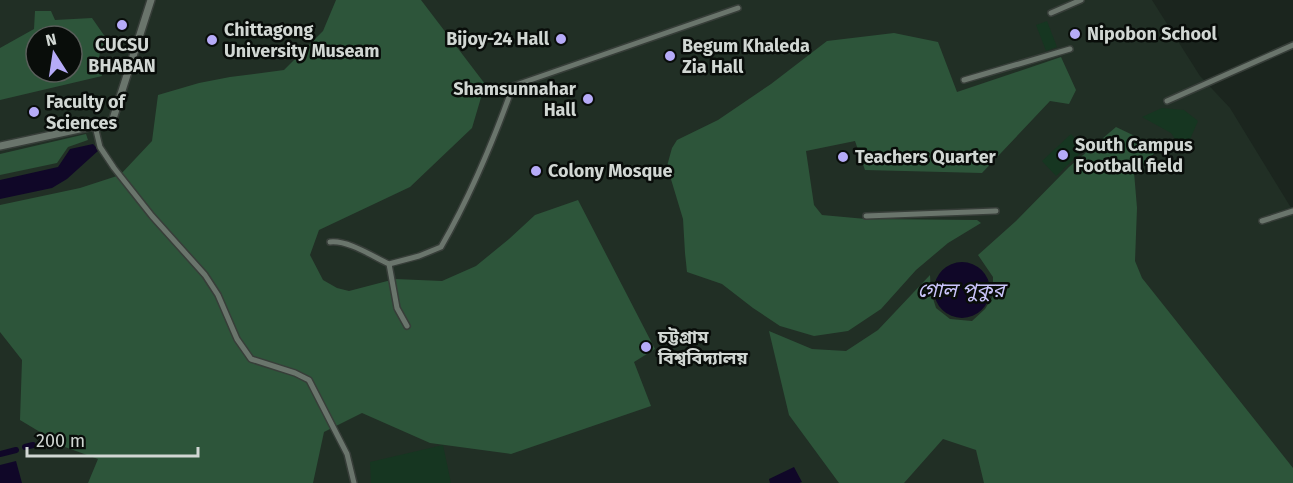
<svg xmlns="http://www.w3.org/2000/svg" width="1293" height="483" viewBox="0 0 1293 483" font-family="'Fira Sans','Noto Sans Bengali',sans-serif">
<rect width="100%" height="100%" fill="#1b251e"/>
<!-- built -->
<path fill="#212f25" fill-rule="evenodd" d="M0 0H1152L1200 76 1230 108 1293 211V483H0ZM36 36H72V72H36Z"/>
<!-- green -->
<path fill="#163621" d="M1047 21 1057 47 1046 51 1036 25Z
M1162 108 1184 110 1198 121 1184 153 1171 133 1142 117Z
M1071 134 1085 149 1056 176 1042 161Z
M443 445 451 483H371L370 462Z"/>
<!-- forest -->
<path fill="#2d553a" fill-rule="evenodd" d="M336 0H421L485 84 472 128 410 187 319 230 310 255 323 280 337 288 349 291 395 279 442 281 476 266 509 239 535 215 578 200 655 349 634 362 651 406 511 454 430 443 362 413 324 432 313 483H88L98 459 65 447 20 420 22 360 0 332V205L80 188 120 175 152 141 158 95 199 83 230 77 284 70 323 31Z
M35 11H51L55 20 92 18 108 41C96 52 99 61 102 76L0 100V48L34 29ZM36 36H72V72H36Z
M894 33 938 42 957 92 1061 57 1076 90 1069 104 1050 101 982 173 865 170 855 141 806 151 814 205 822 215 866 219 977 220 981 223 948 243 916 270 881 309 848 331 814 336 780 326 753 308 722 284 687 272 685 253 683 219 667 166 672 148 677 140 718 120 771 84 827 41Z
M1116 127 1160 148 1134 172 1137 208 1135 261 1142 278 1293 468V483H984L976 450 943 439 904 483H839L789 415 769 331 812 349 846 351 878 330 930 275 931 292 936 308 950 319 972 321 985 309 993 296V277L978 255 1016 221 1069 167Z
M86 134 88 140 68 147 57 163 0 175V154Z"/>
<!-- water -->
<path fill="#100728" d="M139 58 151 60 148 74 136 72Z
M93 144 99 150 67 179 52 188 0 199V180L58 167 70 149Z
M934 290a28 28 0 1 1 56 0a28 28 0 1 1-56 0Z
M16 461 22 483H0V465Z
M794 467 802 482 799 483H770L769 479Z"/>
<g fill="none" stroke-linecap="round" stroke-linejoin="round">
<!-- canal -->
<path stroke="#100728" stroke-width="6" d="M25 447 33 445
M0 454 16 450"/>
<defs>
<path id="minor" d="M1051 13 1081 0
M964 80 1070 49
M1167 101 1293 45
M95 126 100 147 114 168 152 216 205 275 218 295 237 339 251 359 295 373 309 380 347 454 354 483
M866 216 996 211
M1262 221 1293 211
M330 242C348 240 372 256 389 264L419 256 441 247C471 195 493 142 513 86L738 8
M389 264 397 308 407 326"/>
<path id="tertiary" d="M0 146 112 122 151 0"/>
</defs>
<!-- minor casing -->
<use href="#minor" stroke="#373e39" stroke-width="8"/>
<!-- tertiary casing -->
<use href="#tertiary" stroke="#373e39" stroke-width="10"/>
<!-- minor -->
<use href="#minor" stroke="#6a756c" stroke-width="5"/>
<!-- tertiary -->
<use href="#tertiary" stroke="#6a756c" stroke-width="7"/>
</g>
<!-- markers -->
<g fill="#b6abf8" stroke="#090d0a" stroke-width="2">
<circle cx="122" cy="25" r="6"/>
<circle cx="1075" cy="34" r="6"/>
<circle cx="561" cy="39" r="6"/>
<circle cx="212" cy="40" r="6"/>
<circle cx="670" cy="56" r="6"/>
<circle cx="588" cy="99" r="6"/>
<circle cx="34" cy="112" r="6"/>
<circle cx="1063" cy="155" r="6"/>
<circle cx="843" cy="157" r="6"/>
<circle cx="536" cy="171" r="6"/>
<circle cx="646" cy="347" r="6"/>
</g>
<g text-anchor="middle" stroke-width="5" stroke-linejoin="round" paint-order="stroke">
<!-- poi labels -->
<g font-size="18" font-weight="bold" fill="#d1d7d3" stroke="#090d0a" text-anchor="start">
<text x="224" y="36">Chittagong<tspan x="224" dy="21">University Museam</tspan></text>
<text x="1087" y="40">Nipobon School</text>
<text x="549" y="45" text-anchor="end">Bijoy-24 Hall</text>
<text x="122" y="51" text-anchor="middle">CUCSU<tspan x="122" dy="21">BHABAN</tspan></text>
<text x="682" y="52">Begum Khaleda<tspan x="682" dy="21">Zia Hall</tspan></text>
<text x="576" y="95" text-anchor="end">Shamsunnahar<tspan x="576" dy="21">Hall</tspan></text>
<text x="46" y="108">Faculty of<tspan x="46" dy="21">Sciences</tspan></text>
<text x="1075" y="151">South Campus<tspan x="1075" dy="21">Football field</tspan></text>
<text x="855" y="163">Teachers Quarter</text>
<text x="548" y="177">Colony Mosque</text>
<text x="658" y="343">চট্টগ্রাম<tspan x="658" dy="21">বিশ্ববিদ্যালয়</tspan></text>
</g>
<!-- water labels -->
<g font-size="20" font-style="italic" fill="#cac4fa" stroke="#090d0a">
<text x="961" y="297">গোল পুকুর</text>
</g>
</g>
<!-- north arrow -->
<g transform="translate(54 54) rotate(348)"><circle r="28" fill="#090d0a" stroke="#595e5a" stroke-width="1.5"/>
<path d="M0-4.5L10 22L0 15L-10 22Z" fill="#b6abf8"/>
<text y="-9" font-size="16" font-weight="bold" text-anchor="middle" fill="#d1d7d3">N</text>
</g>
<!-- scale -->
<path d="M27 447v9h171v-9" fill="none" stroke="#d1d7d3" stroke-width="3"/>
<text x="36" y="447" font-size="18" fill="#d1d7d3" stroke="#090d0a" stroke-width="4.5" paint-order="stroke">200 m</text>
</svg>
